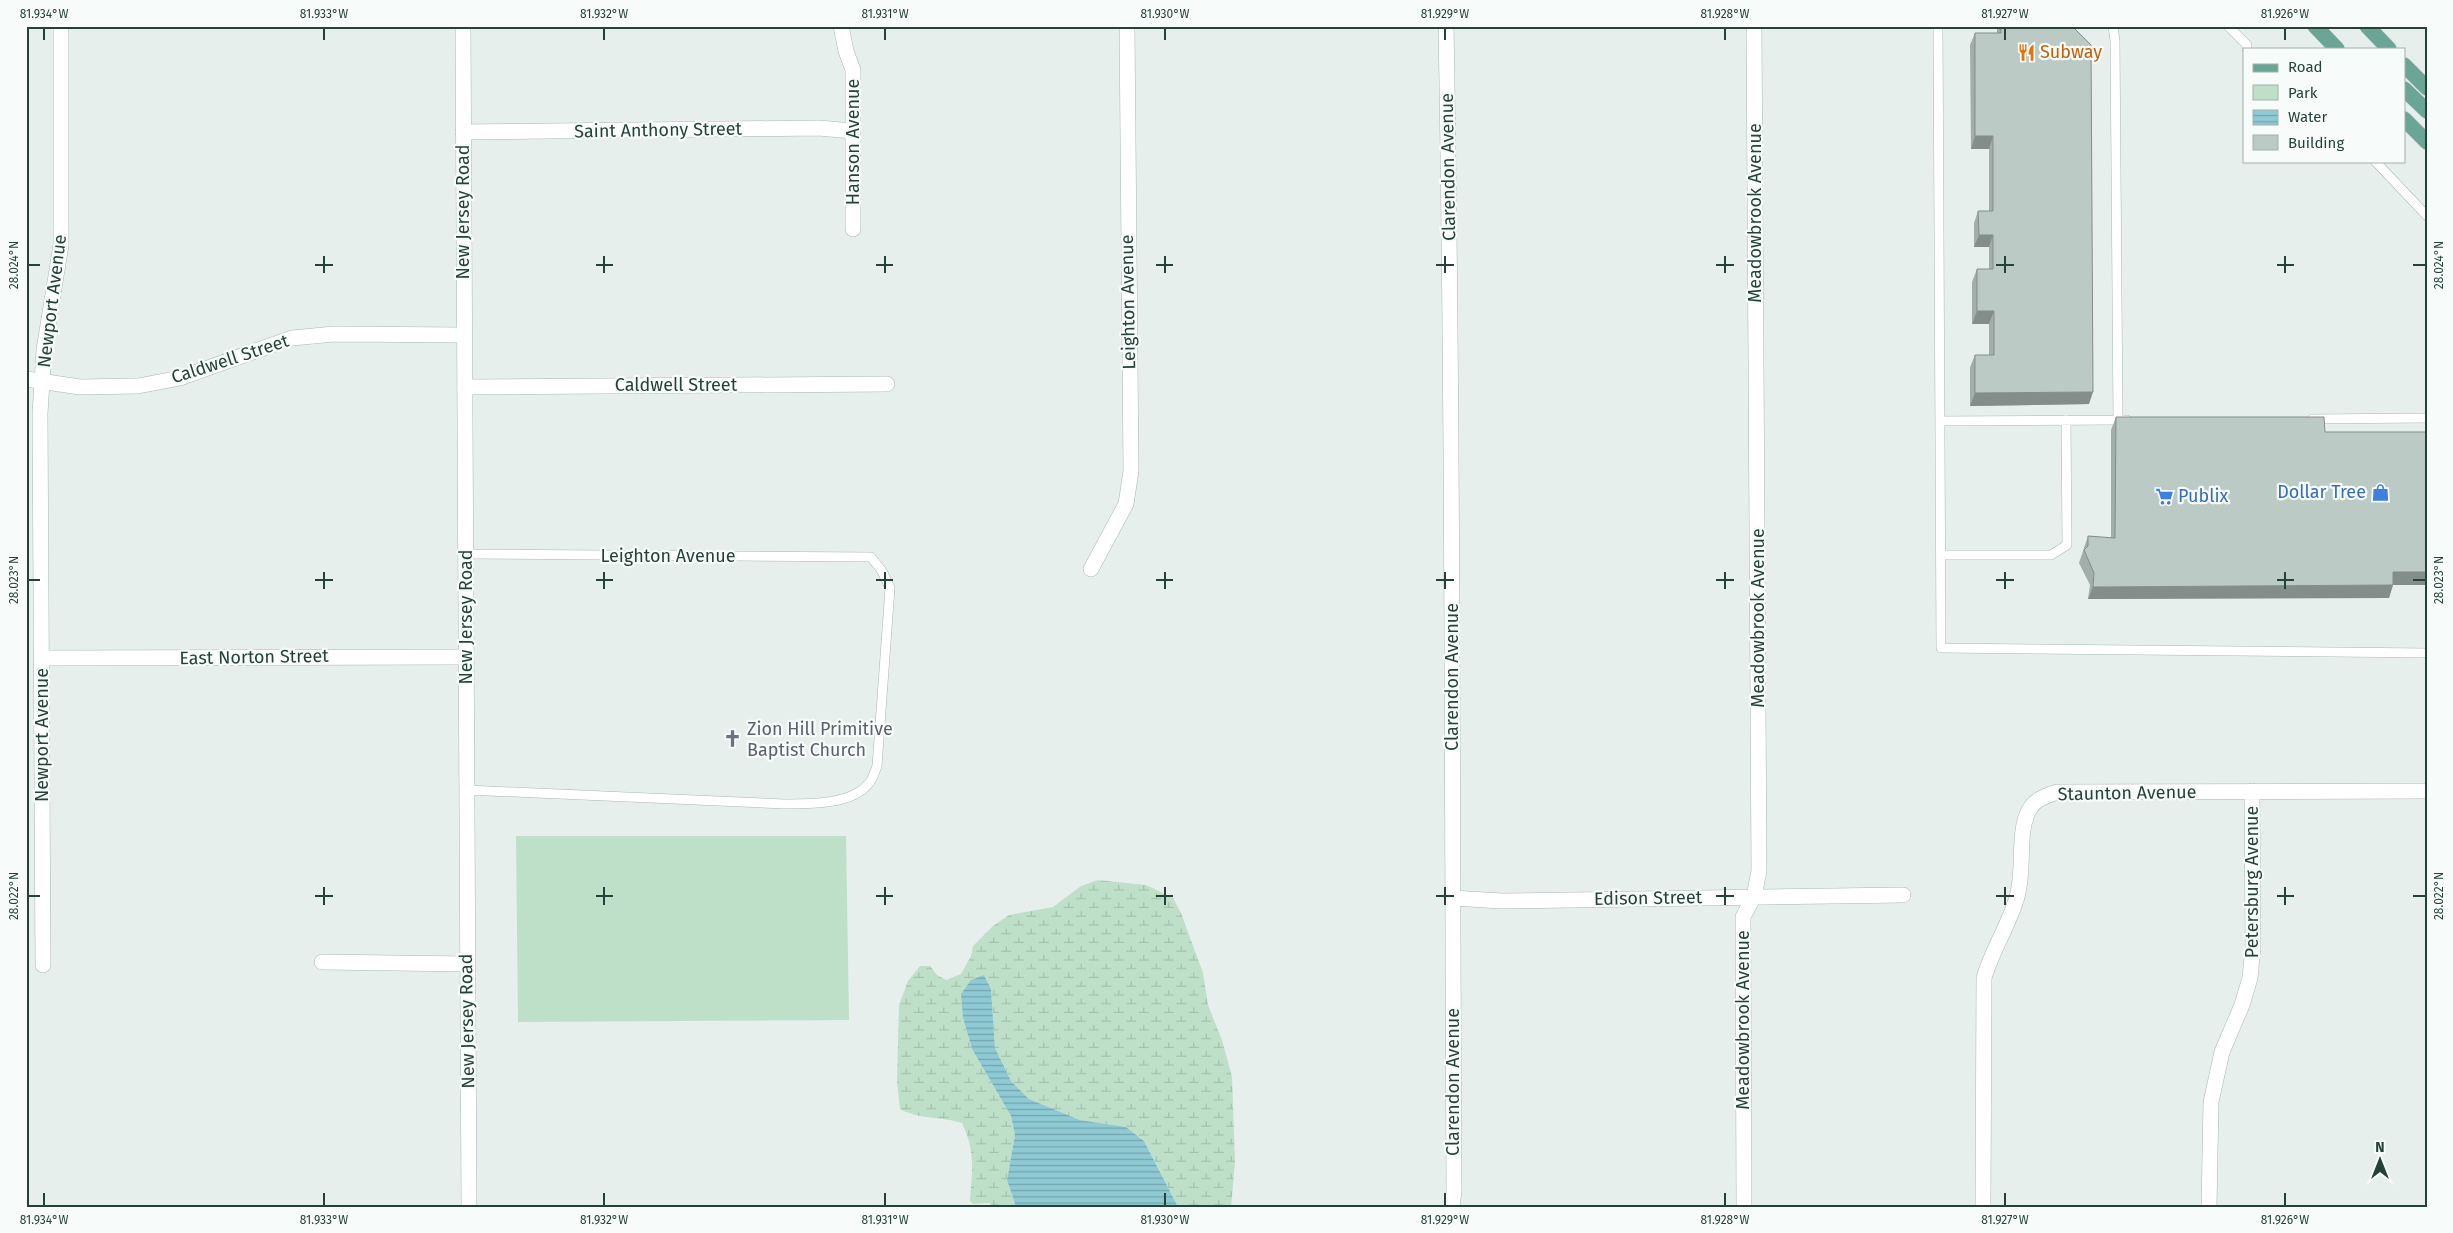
<svg xmlns="http://www.w3.org/2000/svg" width="2453" height="1233" viewBox="0 0 2453 1233" font-family="'Fira Sans',sans-serif">
<defs>
<pattern id="wetland-marsh" width="20" height="14" patternUnits="userSpaceOnUse" patternTransform="scale(1.25)"><rect width="20" height="14" fill="#bfe0c8"/><path d="M1 5h8M5 5V1M11 12h8M15 12V8" fill="none" stroke="#a4c1ad"/></pattern>
<pattern id="water-rules" width="6" height="5" patternUnits="userSpaceOnUse" patternTransform="scale(1.25)"><rect width="6" height="5" fill="#8ec9d4"/><path d="M0 2.5h6" fill="none" stroke="#74a5ad"/></pattern>
</defs>
<rect width="100%" height="100%" fill="#e6efeb"/>
<!-- wetland -->
<path fill="url(#wetland-marsh)" d="M1098 880 1146 885 1173 898 1181 913 1203 973 1208 1005 1222 1040 1232 1077 1235 1162 1231 1207H1178L1144 1141 1126 1127 1080 1120 1029 1099 1011 1081 995 1048 991 989 984 975 963 1018 972 1049 1011 1116 1015 1135 1007 1180 1016 1207H994L989 1203 973 1204 970 1201C972 1169 976 1153 962 1123 940 1116 920 1120 900 1109L897 1082 899 1005 908 981 920 966H930L937 975 946 980 961 974 971 956 973 946 993 926 1009 915 1053 907 1081 886Z"/>
<!-- park -->
<path fill="#bfe0c8" d="M516 836H846L849 1020 518 1022Z"/>
<!-- water -->
<path fill="url(#water-rules)" d="M984 975 991 989 995 1048 1011 1081 1029 1099 1080 1120 1126 1127 1144 1141 1178 1207H1016L1007 1180 1015 1135 1011 1116 972 1049 963 1018 961 994 971 980Z"/>
<g fill="none" stroke-linecap="round" stroke-linejoin="round">
<defs>
<path id="lane" d="M1938 26 1941 648 2427 653
M2113 26 2115 41 2118 420H2127
M2228 26 2247 45V49
M2375 161 2427 216
M2312 419 2427 418
M1940 421 2118 420
M466 554 871 557 882 571 890 588 877 766C875 771 873 779 869 783 853 805 808 804 784 804L466 790
M1941 555H2051L2067 545 2066 420"/>
<path id="street" d="M841 26 846 51 853 70V229
M1446 26C1453 414 1452 803 1454 1191L1452 1207
M463 132 819 128 852 131
M26 379 80 387 138 386 180 378 292 338 334 334 464 335
M465 387 887 384
M1091 569 1126 504 1131 471 1127 26
M42 658 466 657
M1453 898 1501 901 1903 895
M322 962 467 964
M43 965 40 413 44 350 61 245V26
M1744 1207 1743 917 1754 896 1759 871 1754 26
M1983 1207 1984 978C1992 950 2009 925 2017 897 2025 869 2017 832 2029 810 2035 799 2046 796 2057 792L2427 791
M2209 1207 2211 1102 2222 1052 2242 1005 2250 978 2253 948 2252 791"/>
<path id="secondary" d="M463 26 469 1207"/>
<path id="primary" d="M2315 26 2337 49
M2367 26 2389 49
M2404 65 2427 88
M2404 89 2427 111
M2404 119 2427 142"/>
</defs>
<!-- lane casing -->
<use href="#lane" stroke="#a8b8b2" stroke-width="10"/>
<!-- street casing -->
<use href="#street" stroke="#a8b8b2" stroke-width="16"/>
<!-- secondary casing -->
<use href="#secondary" stroke="#a4bbb3" stroke-width="16"/>
<!-- primary casing -->
<use href="#primary" stroke="#c2cac8" stroke-width="16"/>
<!-- lane -->
<use href="#lane" stroke="#fff" stroke-width="9"/>
<!-- street -->
<use href="#street" stroke="#fff" stroke-width="15"/>
<!-- secondary -->
<use href="#secondary" stroke="#fff" stroke-width="15"/>
<!-- primary -->
<use href="#primary" stroke="#6aa596" stroke-width="15"/>
</g>
<!-- wall -->
<path fill="#a1aea9" d="M1997 26H2075L2089 404 1970 406V367L1975 355H1989V324H1972V282L1977 269H1989V247H1974V223L1978 211H1989V149H1971L1970 45 1975 33H1997Z
M2116 417 2325 432 2427 585H2393L2389 598 2088 599 2090 585 2079 563 2088 536 2111 538V430Z"/>
<!-- shaded-wall -->
<path fill="#838d89" d="M1975 136H1993L1989 149H1971Z
M1979 235H1993L1989 247H1974Z
M1977 311H1994L1989 324H1972Z
M2093 392 2089 404 1970 406 1975 393Z
M2393 572H2427V585H2388Z
M2393 585 2389 598 2088 599 2093 587Z"/>
<!-- building -->
<path fill="#bbcac4" stroke="#838d89" d="M2001 26H2075V29L2091 45 2093 392 1975 393V355H1994V311H1977V269H1993V235H1979L1978 211H1993V136H1975V33H2001Z
M2116 417H2324L2325 432H2427V572H2393V585L2093 587 2094 573 2084 550 2088 546V536L2115 538Z"/>
<!-- ticks -->
<path fill="none" stroke="#24423a" stroke-width="2" d="M44 28V40M324 28V40M604 28V40M885 28V40M1165 28V40M1445 28V40M1725 28V40M2005 28V40M2285 28V40M324 256V273M604 256V273M885 256V273M1165 256V273M1445 256V273M1725 256V273M2005 256V273M2285 256V273M28 265H40M315 265H333M596 265H613M876 265H893M1156 265H1173M1436 265H1454M1716 265H1734M1996 265H2014M2277 265H2294M2413 265H2426M324 572V589M604 572V589M885 572V589M1165 572V589M1445 572V589M1725 572V589M2005 572V589M2285 572V589M28 580H40M315 580H333M596 580H613M876 580H893M1156 580H1173M1436 580H1454M1716 580H1734M1996 580H2014M2277 580H2294M2413 580H2426M324 887V905M604 887V905M885 887V905M1165 887V905M1445 887V905M1725 887V905M2005 887V905M2285 887V905M28 896H40M315 896H333M596 896H613M876 896H893M1156 896H1173M1436 896H1454M1716 896H1734M1996 896H2014M2277 896H2294M2413 896H2426M44 1193V1206M324 1193V1206M604 1193V1206M885 1193V1206M1165 1193V1206M1445 1193V1206M1725 1193V1206M2005 1193V1206M2285 1193V1206"/>
<!-- icons -->
<defs>
<symbol id="restaurant-bare" viewBox="-9 -9 18 18"><path d="M-5-6h1v4h1v-4h1v4h1v-4h1v5L-1.5 .5V6h-2V.5L-5-1ZM5-6V6H3V1.5H1.5Q1.5-4 5-6Z" fill="#e8710a" stroke="#f7fbf9" stroke-width="2.5" paint-order="stroke"/></symbol>
<symbol id="shop-bare" viewBox="-9 -9 18 18"><path d="M-5-2.5h2.3a2.7 3.5 0 0 1 5.4 0H5L5.5 6h-11ZM-1.5-2.5h3a1.5 2.3 0 0 0-3 0Z" fill="#3f7fe0" stroke="#f7fbf9" stroke-width="2.5" paint-order="stroke"/></symbol>
<symbol id="supermarket-bare" viewBox="-9 -9 18 18"><path d="M-6-5.5h2.5l.6 2H6L4.5 2H-2.5L-4.4-4H-6ZM-1.5 3.2a1.3 1.3 0 1 0 .1 0ZM3 3.2a1.3 1.3 0 1 0 .1 0Z" fill="#3f7fe0" stroke="#f7fbf9" stroke-width="2.5" paint-order="stroke"/></symbol>
<symbol id="church-bare" viewBox="-9 -9 18 18"><path d="M-1.2-6h2.4v3.5h3.3v2.4h-3.3V6h-2.4V-.1h-3.3v-2.4h3.3Z" fill="#6b7280" stroke="#f7fbf9" stroke-width="2.5" paint-order="stroke"/></symbol>
</defs>
<g fill-rule="evenodd">
<use href="#restaurant-bare" x="2014" y="40" width="25" height="25"/>
<use href="#shop-bare" x="2368" y="480" width="25" height="25"/>
<use href="#supermarket-bare" x="2152" y="484" width="25" height="25"/>
<use href="#church-bare" x="720" y="726" width="25" height="25"/>
</g>
<g text-anchor="middle" stroke-width="4.5" stroke-linejoin="round" paint-order="stroke">
<!-- food labels -->
<g font-size="18" fill="#c56008" stroke="#f7fbf9" text-anchor="start">
<text x="2040" y="58">Subway</text>
</g>
<!-- street labels -->
<g font-size="18" fill="#24423a" stroke="#f7fbf9">
<text transform="translate(658 130) rotate(-1)" y="6">Saint Anthony Street</text>
<text transform="translate(853 142) rotate(-90)" y="6">Hanson Avenue</text>
<text transform="translate(1448 167) rotate(-91)" y="6">Clarendon Avenue</text>
<text transform="translate(463 212) rotate(-90)" y="6">New Jersey Road</text>
<text transform="translate(1755 213) rotate(-90)" y="6">Meadowbrook Avenue</text>
<text transform="translate(52 301) rotate(-83)" y="6">Newport Avenue</text>
<text transform="translate(1128 302) rotate(-91)" y="6">Leighton Avenue</text>
<text transform="translate(230 359) rotate(-18)" y="6">Caldwell Street</text>
<text x="676" y="391">Caldwell Street</text>
<text x="668" y="562">Leighton Avenue</text>
<text transform="translate(466 617) rotate(-90)" y="6">New Jersey Road</text>
<text transform="translate(1758 618) rotate(-90)" y="6">Meadowbrook Avenue</text>
<text transform="translate(254 657) rotate(-1)" y="6">East Norton Street</text>
<text transform="translate(1452 677) rotate(-90)" y="6">Clarendon Avenue</text>
<text transform="translate(42 735) rotate(-90)" y="6">Newport Avenue</text>
<text transform="translate(2127 793) rotate(-1)" y="6">Staunton Avenue</text>
<text transform="translate(2252 882) rotate(-90)" y="6">Petersburg Avenue</text>
<text transform="translate(1648 898) rotate(-1)" y="6">Edison Street</text>
<text transform="translate(1743 1020) rotate(-90)" y="6">Meadowbrook Avenue</text>
<text transform="translate(467 1021) rotate(-91)" y="6">New Jersey Road</text>
<text transform="translate(1453 1082) rotate(-90)" y="6">Clarendon Avenue</text>
</g>
<!-- shop labels -->
<g font-size="18" fill="#366cbe" stroke="#f7fbf9" text-anchor="end">
<text x="2366" y="498">Dollar Tree</text>
<text x="2178" y="502" text-anchor="start">Publix</text>
</g>
<!-- worship labels -->
<g font-size="18" fill="#5b616d" stroke="#f7fbf9" text-anchor="start">
<text x="747" y="735">Zion Hill Primitive<tspan x="747" dy="21">Baptist Church</tspan></text>
</g>
</g>
<!-- border -->
<rect width="2453" height="1233" fill="none" stroke="#f7fbf9" stroke-width="55"/>
<!-- legend -->
<rect x="2243" y="48" width="162" height="115" fill="#f7fbf9" stroke="#a3b1ad"/>
<rect x="2253" y="64" width="25" height="8" fill="#6aa596" stroke="#a3b1ad"/>
<text x="2288" y="72" font-size="15" fill="#24423a">Road</text>
<rect x="2253" y="85" width="25" height="15" fill="#bfe0c8" stroke="#a3b1ad"/>
<text x="2288" y="98" font-size="15" fill="#24423a">Park</text>
<rect x="2253" y="110" width="25" height="15" fill="url(#water-rules)" stroke="#a3b1ad"/>
<text x="2288" y="122" font-size="15" fill="#24423a">Water</text>
<rect x="2253" y="135" width="25" height="15" fill="#bbcac4" stroke="#a3b1ad"/>
<text x="2288" y="148" font-size="15" fill="#24423a">Building</text>
<!-- north arrow -->
<g transform="translate(2380 1160)" stroke="#f7fbf9" stroke-width="4" paint-order="stroke">
<path d="M0-4L9 19L0 12L-9 19Z" fill="#24423a"/>
<text y="-8" font-size="14" font-weight="bold" text-anchor="middle" fill="#24423a">N</text>
</g>
<rect x="28" y="28" width="2398" height="1178" fill="none" stroke="#24423a" stroke-width="2"/>
<g font-size="12" text-anchor="middle" fill="#24423a">
<text x="44" y="18">81.934°W</text>
<text x="324" y="18">81.933°W</text>
<text x="604" y="18">81.932°W</text>
<text x="885" y="18">81.931°W</text>
<text x="1165" y="18">81.930°W</text>
<text x="1445" y="18">81.929°W</text>
<text x="1725" y="18">81.928°W</text>
<text x="2005" y="18">81.927°W</text>
<text x="2285" y="18">81.926°W</text>
<text transform="translate(14 265) rotate(-90)" y="4">28.024°N</text>
<text transform="translate(2439 265) rotate(-90)" y="4">28.024°N</text>
<text transform="translate(14 580) rotate(-90)" y="4">28.023°N</text>
<text transform="translate(2439 580) rotate(-90)" y="4">28.023°N</text>
<text transform="translate(14 896) rotate(-90)" y="4">28.022°N</text>
<text transform="translate(2439 896) rotate(-90)" y="4">28.022°N</text>
<text x="44" y="1224">81.934°W</text>
<text x="324" y="1224">81.933°W</text>
<text x="604" y="1224">81.932°W</text>
<text x="885" y="1224">81.931°W</text>
<text x="1165" y="1224">81.930°W</text>
<text x="1445" y="1224">81.929°W</text>
<text x="1725" y="1224">81.928°W</text>
<text x="2005" y="1224">81.927°W</text>
<text x="2285" y="1224">81.926°W</text>
</g>
</svg>
